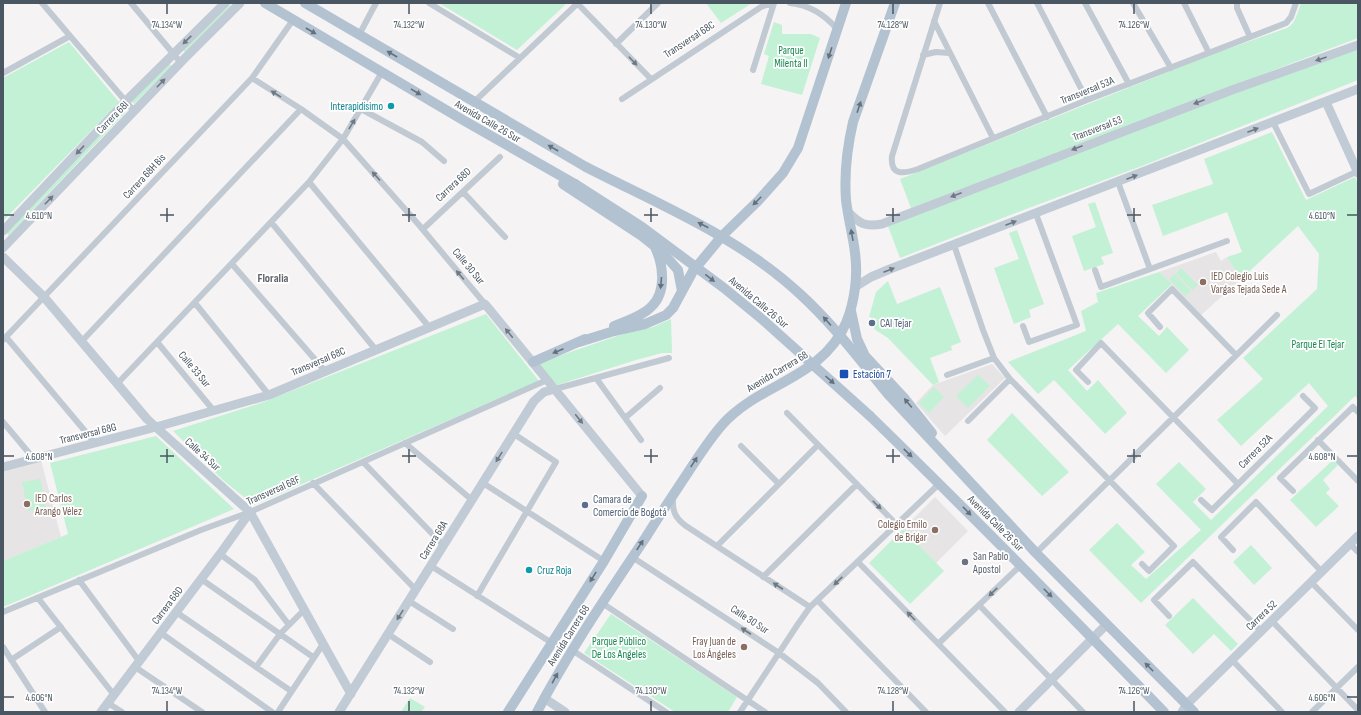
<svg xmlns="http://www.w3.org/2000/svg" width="1361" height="715" viewBox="0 0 1361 715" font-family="'Sofia Sans Condensed',sans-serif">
<rect width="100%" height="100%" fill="#f5f3f3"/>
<!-- education -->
<path fill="#e6e4e5" d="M1216 252 1221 261 1227 257 1241 279 1201 315 1159 272Z
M992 364 1005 378 945 436 916 403 933 385Z
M41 460 61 537 3 561V470Z
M935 497 968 531 936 563 903 529Z"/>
<!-- green -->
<path fill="#c3f1d5" d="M229 3 231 6 185 52 182 49Z
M439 3H566V4L517 50Z
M706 3H752L721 23Z
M1301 3H1358V38L911 208 900 179 1213 54 1287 28C1296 23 1297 13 1301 3Z
M774 22 782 25V34H811L820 38 802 95 761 84 769 56 764 54Z
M69 42 119 102 3 221V78Z
M1358 49V80L1142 166 1026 209 900 258 888 226 1226 96Z
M169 63 172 66 134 104 131 101Z
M122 110 125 113 9 235 6 233Z
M1272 132 1306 200 1355 177 1358 184V399L1355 396 1141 603 1089 550 1117 523 1145 552 1131 565 1146 579 1201 530 1156 484 1179 462 1206 489 1193 502 1211 520 1328 406 1309 383 1241 446 1217 420 1263 379 1243 358 1317 289 1319 254 1298 226 1241 279 1227 257 1242 252 1227 212 1163 236 1152 205 1213 184 1204 159Z
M1095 202 1113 253 1101 257 1104 264 1084 271 1072 236 1096 227 1088 204Z
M1017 230 1044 304 1029 310 1031 317 1014 324 994 268 1019 259 1009 233Z
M1181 268 1198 285 1192 290 1176 273Z
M1159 272 1172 284 1138 316 1159 336 1167 327 1189 350 1166 373 1118 324 1068 370 1087 391 1098 380 1127 413 1105 434 1054 380 1038 394 1008 362 1086 331 1081 311 1098 302 1096 293Z
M1175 274 1191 291 1185 296 1169 279Z
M888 281 897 304 940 287 961 342 951 346 952 350 930 358 939 382 933 385 888 338 874 329 877 319 869 317 876 292Z
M486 314 539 381 254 505 224 481 173 431 261 403Z
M671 319 672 353H662L636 360 557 385 538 363 632 331 653 327Z
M978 375 990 386 968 408 956 396Z
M934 387 944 397 929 413 919 403Z
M1012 413 1069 472 1042 496 987 440Z
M156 436 234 509 3 607V561L68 534 50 463Z
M1333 460 1338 465 1323 480 1330 489 1326 493 1339 506 1316 527 1290 500Z
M40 479 46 507 28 511 22 482Z
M903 529 944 571 910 604 869 563Z
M1251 545 1272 568 1254 585 1233 562Z
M1193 598 1238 644 1231 651 1214 634 1193 654 1165 625Z
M611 614 737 697 728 712H675L584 653Z
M410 698 425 707 421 712H401Z"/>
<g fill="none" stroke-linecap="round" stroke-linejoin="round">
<!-- street -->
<path stroke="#c1cad2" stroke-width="6" d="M42 3 134 111
M131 3 181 63
M429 3 520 58
M577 3 651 79
M790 3C809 5 825 15 837 29
M940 3 892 156C890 176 903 174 918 169L1087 100 1286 23 1291 17 1296 3
M988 3 1047 117
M1037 3 1087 100
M1085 3 1129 84
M1133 3 1171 68
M1184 3 1209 53
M1237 3V8L1250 37
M934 21 993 138
M359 35 376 3
M616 44 658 3
M923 55 936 52 949 53
M753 70 774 3
M3 73 70 36
M252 78 301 109 343 139 419 225 485 304
M622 99 761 7 772 3
M474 102 578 3
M361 109 422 142 444 161
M1273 122 1309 194 1358 171
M309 182 430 328
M1118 182 1150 269
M463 192 505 237
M271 222 376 350
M423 229 500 157
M954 245 983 330 994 358 1010 379 1174 546 1149 571 1142 564
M232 264 325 371
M1095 270 1101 287 1227 241
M195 303 269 395
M1023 326 1029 342 1077 325 1036 214
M1160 327 1148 313 1172 289 1236 355
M6 337 95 443
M3 340 252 78 293 20
M82 341 301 109
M157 342 214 411
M947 375 994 358
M596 378 641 440
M1088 382 1076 370 1101 343 1238 484
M117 384 309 182 343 139 382 72
M555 389 669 358
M787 413 897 525
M625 418 660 388
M968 421 1010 379
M3 422 34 459
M1318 440 1358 481
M405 443 472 500
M741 446 779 484
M363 462 444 546
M313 483 416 590
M483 483 604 561
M1293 491 1280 478 1353 407 1358 412
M673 497C672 511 675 518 686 526L810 607
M1201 500 1212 510 1315 408 1303 396
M1350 544 1358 552
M717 546 818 445
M1233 550 1221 537 1256 502 1322 572
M1036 553 1277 315
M220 554 255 580 289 625
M632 557 779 653 818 683 846 712
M858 562 1005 712
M431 566 552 643
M763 577 857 484
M201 579 313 657
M79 580 139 661
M1311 582 1358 630
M477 596 556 462 514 434
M38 598 114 695
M409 601 453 629
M818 601 926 712
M602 603 765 712
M979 605 1083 712
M3 612 201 530 250 512 547 380
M176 612 291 691
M1169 616 1154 600 1193 562 1261 631
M1272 621 1358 710
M161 633 272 712
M388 634 430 662
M939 643 1021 565
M3 647 45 712
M572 650 666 712
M11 660 61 627
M1232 660 1282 712
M135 667 202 712
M256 667 280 634 304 610
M108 703 122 712
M278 712 323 644
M740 712 798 624 810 607 940 483
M1312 712 1358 667"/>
<!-- secondary -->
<path stroke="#c1cbd6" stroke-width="9" d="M1326 102 1358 173
M848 212C860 224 865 227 882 224L1232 90 1358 45
M3 231 126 101 225 3
M3 248 185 58 240 3
M3 257 44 297 147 419 250 512 351 694
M855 287 871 277 890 269 1358 89
M3 467 156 427 269 395 485 304 642 496
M544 698 565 712
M101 712 220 554 250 512
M339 712 534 401 544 392 555 389
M1019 712 1107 624
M1182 712 1187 704 1358 536"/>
<!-- primary -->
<path stroke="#b3c2d1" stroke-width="10" d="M265 3 463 120 575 184
M305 3 586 167
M563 184 642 236 662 252 678 270 682 291
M851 311 857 339 865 356 905 399 932 433
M614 326C626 321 643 316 652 306 667 291 663 264 655 247
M579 342 614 331 645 324 666 315 673 308 693 271 703 259 722 236 758 201 783 173 798 148 846 3
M533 362 585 339
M888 394 1036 553 1194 712
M870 416C970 513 1067 612 1164 712
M508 712 604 561 642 496
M537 712C569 651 608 594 646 537 659 516 673 495 687 474 698 457 709 440 722 425 759 383 822 379 846 323 855 301 858 275 855 253 853 235 848 218 846 200 844 173 847 148 853 122L895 3"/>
<!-- primary-bridge -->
<path stroke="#b3c2d1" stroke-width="10" d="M586 167C660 205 739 237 800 294 833 324 860 360 888 394
M575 184 642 227 724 288 763 320 870 416"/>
</g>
<!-- one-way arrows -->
<defs><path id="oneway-solid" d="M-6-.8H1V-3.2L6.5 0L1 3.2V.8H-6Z"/></defs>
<g fill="#64717d">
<use href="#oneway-solid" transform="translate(311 31) rotate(30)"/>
<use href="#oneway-solid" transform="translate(830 53) rotate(108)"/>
<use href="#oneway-solid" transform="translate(392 54) rotate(-150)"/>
<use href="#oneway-solid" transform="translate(416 92) rotate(31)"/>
<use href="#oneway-solid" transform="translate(859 107) rotate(-71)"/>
<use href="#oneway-solid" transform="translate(553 148) rotate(-150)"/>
<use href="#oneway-solid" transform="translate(757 201) rotate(135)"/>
<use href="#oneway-solid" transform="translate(703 225) rotate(-153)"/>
<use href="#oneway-solid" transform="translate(852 235) rotate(-100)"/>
<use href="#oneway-solid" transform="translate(710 278) rotate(38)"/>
<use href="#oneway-solid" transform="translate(661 283) rotate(95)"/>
<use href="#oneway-solid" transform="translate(827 321) rotate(-132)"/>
<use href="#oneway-solid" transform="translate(558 351) rotate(157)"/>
<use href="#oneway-solid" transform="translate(830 380) rotate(42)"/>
<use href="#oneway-solid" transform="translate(908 403) rotate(-130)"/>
<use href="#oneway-solid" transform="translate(908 453) rotate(44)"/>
<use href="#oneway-solid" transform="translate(694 462) rotate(-57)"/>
<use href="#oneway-solid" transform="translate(967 511) rotate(46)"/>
<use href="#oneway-solid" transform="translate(640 545) rotate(-57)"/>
<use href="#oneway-solid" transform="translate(593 577) rotate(122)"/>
<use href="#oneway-solid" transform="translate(1048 593) rotate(45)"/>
<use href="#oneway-solid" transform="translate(1149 667) rotate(-135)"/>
<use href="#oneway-solid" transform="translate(555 678) rotate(-61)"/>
</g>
<g fill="#6e7984">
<use href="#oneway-solid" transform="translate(187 40) rotate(136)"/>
<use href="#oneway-solid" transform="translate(1321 59) rotate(161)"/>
<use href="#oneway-solid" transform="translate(161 83) rotate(-46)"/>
<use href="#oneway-solid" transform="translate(1199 102) rotate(159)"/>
<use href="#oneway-solid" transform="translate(1253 130) rotate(-21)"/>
<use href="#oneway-solid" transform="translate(1077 148) rotate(159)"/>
<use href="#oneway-solid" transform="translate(80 150) rotate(133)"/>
<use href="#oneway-solid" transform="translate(1132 177) rotate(-21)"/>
<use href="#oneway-solid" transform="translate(956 195) rotate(159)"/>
<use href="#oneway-solid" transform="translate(49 200) rotate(-46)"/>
<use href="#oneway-solid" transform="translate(1011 223) rotate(-21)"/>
<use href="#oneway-solid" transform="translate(889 270) rotate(-21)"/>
<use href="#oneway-solid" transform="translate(509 333) rotate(-129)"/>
<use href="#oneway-solid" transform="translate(579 419) rotate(51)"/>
<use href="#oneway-solid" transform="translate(499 457) rotate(122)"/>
<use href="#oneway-solid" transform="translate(400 615) rotate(122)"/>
</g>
<g fill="#6e7983">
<use href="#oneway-solid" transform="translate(633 61) rotate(46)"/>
<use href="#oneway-solid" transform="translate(276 94) rotate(-148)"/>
<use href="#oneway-solid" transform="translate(352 124) rotate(-59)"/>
<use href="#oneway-solid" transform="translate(376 176) rotate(-132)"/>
<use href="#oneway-solid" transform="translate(460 275) rotate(-130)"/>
<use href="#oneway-solid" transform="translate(877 505) rotate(45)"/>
<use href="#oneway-solid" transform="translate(838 581) rotate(136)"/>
<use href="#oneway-solid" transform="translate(778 586) rotate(-147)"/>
<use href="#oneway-solid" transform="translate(993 592) rotate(136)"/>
<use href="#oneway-solid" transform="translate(911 616) rotate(-134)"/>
<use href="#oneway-solid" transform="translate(746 631) rotate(-147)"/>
</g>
<!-- ticks -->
<path fill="none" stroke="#4a5661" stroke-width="1.5" d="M167 4V14M409 4V14M651 4V14M893 4V14M1134 4V14M167 208V222M409 208V222M651 208V222M893 208V222M1134 208V222M4 215H14M160 215H174M402 215H416M644 215H658M886 215H900M1127 215H1141M1347 215H1357M167 449V463M409 449V463M651 449V463M893 449V463M1134 449V463M4 456H14M160 456H174M402 456H416M644 456H658M886 456H900M1127 456H1141M1347 456H1357M4 697H14M1347 697H1357M167 701V711M409 701V711M651 701V711M893 701V711M1134 701V711"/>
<!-- markers -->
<g fill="#0f9aa8" stroke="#fff" stroke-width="1.5">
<circle cx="391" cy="106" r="4"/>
<circle cx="529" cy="570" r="4"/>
</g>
<g fill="#8d6e63" stroke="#fff" stroke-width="1.5">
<circle cx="1203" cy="282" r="4"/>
<circle cx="27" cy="504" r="4"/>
<circle cx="935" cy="530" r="4"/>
<circle cx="744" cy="647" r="4"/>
</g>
<g fill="#5c6f8a" stroke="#fff" stroke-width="1.5">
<circle cx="872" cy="323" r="4"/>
<circle cx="585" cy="505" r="4"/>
</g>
<rect fill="#1a4fb4" stroke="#fff" stroke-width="1.5" x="839" y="369" width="10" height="10" rx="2"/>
<circle fill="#6b7280" stroke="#fff" stroke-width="1.5" cx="965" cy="562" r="4"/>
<g text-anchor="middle" stroke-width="3.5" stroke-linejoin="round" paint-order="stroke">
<!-- street labels -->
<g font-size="11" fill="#4a5661" stroke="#fff">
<text transform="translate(689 39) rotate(-33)" y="4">Transversal 68C</text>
<text transform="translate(1087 90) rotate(-22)" y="4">Transversal 53A</text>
<text transform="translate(112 117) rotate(-46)" y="4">Carrera 68I</text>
<text transform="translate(488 121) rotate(30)" y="4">Avenida Calle 26 Sur</text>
<text transform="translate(1097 128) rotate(-21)" y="4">Transversal 53</text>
<text transform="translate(144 176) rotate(-47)" y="4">Carrera 68H Bis</text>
<text transform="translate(453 184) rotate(-43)" y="4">Carrera 68D</text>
<text transform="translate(469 266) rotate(50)" y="4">Calle 30 Sur</text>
<text transform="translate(759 302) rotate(40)" y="4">Avenida Calle 26 Sur</text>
<text transform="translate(318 361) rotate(-23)" y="4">Transversal 68C</text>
<text transform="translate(195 369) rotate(50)" y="4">Calle 33 Sur</text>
<text transform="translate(777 371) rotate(-31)" y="4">Avenida Carrera 68</text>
<text transform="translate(88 433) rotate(-14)" y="4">Transversal 68G</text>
<text transform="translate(1255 451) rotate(-45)" y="4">Carrera 52A</text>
<text transform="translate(203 454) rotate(42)" y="4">Calle 34 Sur</text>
<text transform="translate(273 490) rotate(-24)" y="4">Transversal 68F</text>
<text transform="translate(996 523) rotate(45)" y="4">Avenida Calle 26 Sur</text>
<text transform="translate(433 540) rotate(-58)" y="4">Carrera 68A</text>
<text transform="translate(167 605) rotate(-53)" y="4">Carrera 68D</text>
<text transform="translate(1261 615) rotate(-44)" y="4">Carrera 52</text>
<text transform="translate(750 619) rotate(33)" y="4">Calle 30 Sur</text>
<text transform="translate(568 635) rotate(-58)" y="4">Avenida Carrera 68</text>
</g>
<!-- park labels -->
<g font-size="11" fill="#17864f" stroke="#fff">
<text x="791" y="54">Parque<tspan x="791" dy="13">Milenta II</tspan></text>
<text x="1318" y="348">Parque El Tejar</text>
<text x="619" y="645">Parque Público<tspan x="619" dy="13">De Los Angeles</tspan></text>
</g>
<!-- culture labels -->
<g font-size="11" fill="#0d838f" stroke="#fff" text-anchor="end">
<text x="383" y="110">Interapidísimo</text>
<text x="537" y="574" text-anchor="start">Cruz Roja</text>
</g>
<!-- education labels -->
<g font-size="11" fill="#785e54" stroke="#fff" text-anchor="start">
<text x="1211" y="280">IED Colegio Luis<tspan x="1211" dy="13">Vargas Tejada Sede A</tspan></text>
<text x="35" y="502">IED Carlos<tspan x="35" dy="13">Arango Vélez</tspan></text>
<text x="927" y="528" text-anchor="end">Colegio Emilo<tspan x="927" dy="13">de Brigar</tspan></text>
<text x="736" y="645" text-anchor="end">Fray Juan de<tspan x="736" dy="13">Los Ángeles</tspan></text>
</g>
<!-- service labels -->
<g font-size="11" fill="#4e5e75" stroke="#fff" text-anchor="start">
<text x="880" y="327">CAI Tejar</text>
<text x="593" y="503">Camara de<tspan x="593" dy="13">Comercio de Bogotá</tspan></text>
</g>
<!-- transit labels -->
<g font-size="11" fill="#164399" stroke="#fff" text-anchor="start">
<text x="853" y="378">Estación 7</text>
</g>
<!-- worship labels -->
<g font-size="11" fill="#5b616d" stroke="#fff" text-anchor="start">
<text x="973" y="560">San Pablo<tspan x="973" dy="13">Apostol</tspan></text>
</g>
<!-- neighbourhood labels -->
<g font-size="12" font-weight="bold" fill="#5f6368" stroke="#fff">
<text x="273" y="282">Floralia</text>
</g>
</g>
<g font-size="10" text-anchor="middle" fill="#4a5661" stroke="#fff" stroke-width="3.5" stroke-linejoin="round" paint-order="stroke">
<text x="167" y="28">74.134°W</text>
<text x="409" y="28">74.132°W</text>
<text x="651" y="28">74.130°W</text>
<text x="893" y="28">74.128°W</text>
<text x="1134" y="28">74.126°W</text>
<text x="39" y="219">4.610°N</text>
<text x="1322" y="219">4.610°N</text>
<text x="39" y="460">4.608°N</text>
<text x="1322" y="460">4.608°N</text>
<text x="167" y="694">74.134°W</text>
<text x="409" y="694">74.132°W</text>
<text x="651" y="694">74.130°W</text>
<text x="893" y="694">74.128°W</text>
<text x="1134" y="694">74.126°W</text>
<text x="39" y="701">4.606°N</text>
<text x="1322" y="701">4.606°N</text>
</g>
<!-- border -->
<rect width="1361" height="715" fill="none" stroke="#4a5661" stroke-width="8"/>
</svg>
